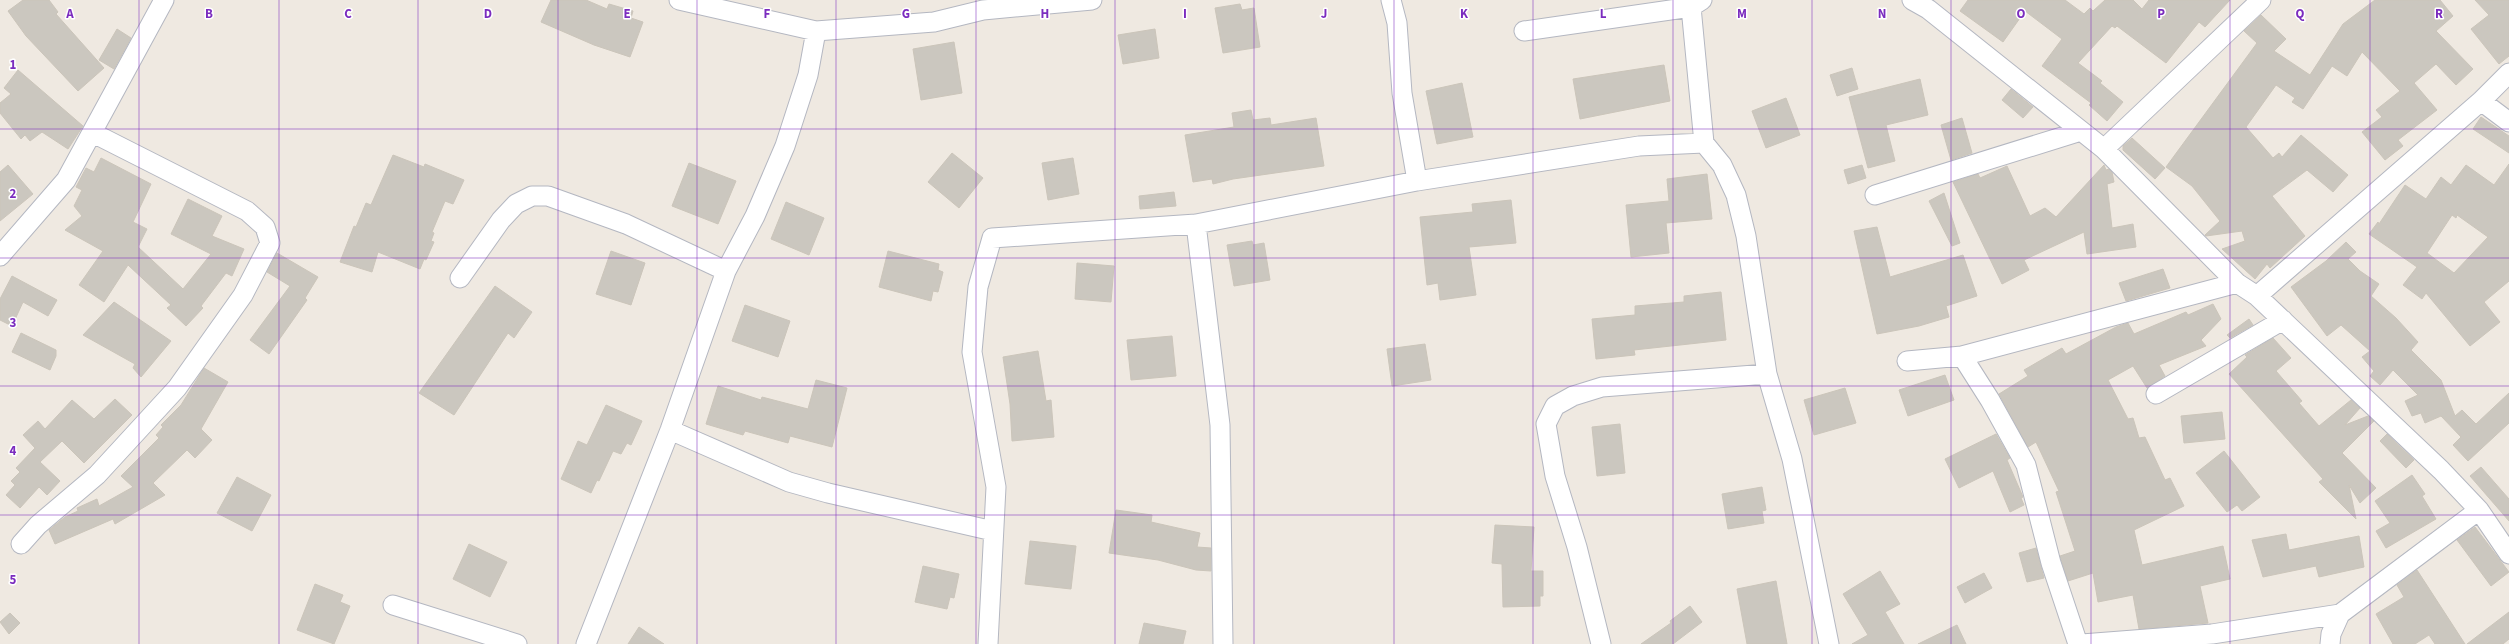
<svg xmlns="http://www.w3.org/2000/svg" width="2509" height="644" viewBox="0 0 2509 644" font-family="'Source Sans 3',sans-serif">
<rect width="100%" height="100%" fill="#efe9e1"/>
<!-- building -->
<path fill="#cbc7bf" stroke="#cbc5ba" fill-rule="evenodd" d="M23 0H49L58 12 56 14 104 68 78 91 26 36 8 11Z
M551 0H586L607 9 609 4 633 11 631 18 643 22 630 57 594 45 541 22Z
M1968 0H2065L2084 14 2090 8 2093 11 2105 0H2133L2142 9 2149 0H2230L2205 27 2199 22 2166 63 2117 26 2115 28 2112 26 2078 63 2102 81 2100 83 2123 102 2107 121 2089 105 2091 103 2042 66 2062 39 2025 11 2003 42 1960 11Z
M2375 0H2440L2453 16 2436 31 2473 69 2456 85 2436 64 2414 83 2437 110 2398 140 2403 146 2385 160 2362 132 2382 117 2376 110 2400 91 2362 52 2347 76 2332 66 2303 109 2292 102 2295 98 2276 85 2246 127 2273 158 2279 153 2282 157 2301 135 2348 175 2333 192 2307 170 2272 196 2305 236 2270 268 2267 264 2255 279 2222 249 2245 241 2242 231 2206 236 2205 235 2220 221 2192 186 2166 167 2257 43 2244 31 2261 15 2286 39 2274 51 2310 75 2343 24Z
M2475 0H2509V56L2499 64 2471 29 2489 15Z
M1240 4 1242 10 1254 8 1260 47 1223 53 1215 8Z
M117 29 131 38 114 69 99 60Z
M1155 29 1159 58 1123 64 1118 35Z
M954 42 962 93 921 100 913 49Z
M1664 65 1670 101 1580 119 1573 79Z
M1852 68 1858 89 1837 96 1830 75Z
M18 70 83 126 68 149 42 132 30 141 25 135 21 139 0 113V103L11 94 4 88Z
M1920 79 1928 115 1886 125 1895 161 1868 168 1849 97Z
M1462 83 1473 137 1437 144 1426 91Z
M2011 89 2033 107 2023 118 2002 100Z
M1786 98 1800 135 1766 148 1752 111Z
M1251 110 1253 120 1270 118 1271 125 1316 118 1324 166 1233 179 1213 184 1212 179 1193 182 1185 135 1234 127 1232 113Z
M2481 117 2509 136V153L2473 129Z
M1962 118 1972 153 1951 160 1941 125Z
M2132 138 2165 168 2155 179 2123 150V146Z
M952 153 983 178 959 208 928 182Z
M393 155 424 167 425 164 464 180 453 204 445 201 432 232 434 233 431 241 434 242 426 260 424 259 420 269 378 252 372 272 340 262 354 226 356 227 366 203 371 205Z
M101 158 151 184 133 222 147 229 138 247 183 289 211 254 171 234 188 199 222 216 212 236 244 249 232 276 226 273 201 306 203 308 186 326 167 308 171 305 128 265 104 302 79 285 103 251 65 230 82 216 74 206 82 190 76 187 86 168 94 172Z
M1073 158 1079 194 1048 200 1042 163Z
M689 163 736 181 718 224 672 206Z
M2509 164V281L2484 302 2500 322 2470 346 2426 293 2422 299 2403 285 2417 267 2369 234 2378 222 2379 224 2405 185 2426 199 2441 177 2451 185 2466 165 2494 185ZM2452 215 2456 218 2457 215 2488 237 2454 273 2427 253Z
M8 165 33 194 0 221V172Z
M1862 165 1866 178 1848 184 1844 170Z
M2104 165 2106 170 2109 169 2112 172 2114 182 2107 184 2112 228 2133 224 2136 247 2087 254 2084 232 2024 260 2029 270 2002 284 1953 182 1978 174 1980 178 2007 166 2030 216 2045 208 2056 217Z
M1707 174 1712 219 1666 223 1669 253 1631 257 1626 205 1669 201 1667 179Z
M1174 192 1176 206 1140 209 1139 196Z
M1944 193 1960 243 1952 246 1929 201Z
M1511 200 1516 243 1469 247 1476 295 1440 300 1438 283 1427 285 1420 217 1473 212 1472 204Z
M786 202 824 218 809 255 771 239Z
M1877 227 1890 277 1963 255 1977 296 1946 306 1949 317 1919 326 1877 334 1854 231Z
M1252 241 1253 245 1264 243 1270 280 1234 286 1227 245Z
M2346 242 2356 252 2348 259 2360 271 2379 284 2371 296 2396 318 2418 342 2411 350 2441 380 2455 416 2462 410 2476 424 2509 393V423L2468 461 2453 445 2461 437 2441 416 2425 423 2421 413 2412 416 2405 401 2418 395 2393 370 2380 385 2370 376 2374 371 2362 357 2370 351 2341 325 2327 336 2291 287 2326 261Z
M611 251 645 263 631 305 596 294Z
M888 251 939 264 938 270 943 272 938 292 933 291 931 301 879 287Z
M277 253 318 277 305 298 307 300 269 354 250 340 290 286 267 272Z
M1077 263 1114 266 1111 302 1075 299Z
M2163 269 2170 288 2126 301 2119 283Z
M12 276 57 300 48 316 23 302 12 326 0 320V299Z
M495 286 532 312 514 338 508 333 454 415 419 393Z
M1721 292 1726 340 1634 350 1635 355 1596 359 1592 319 1635 315V306L1684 302V296Z
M114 302 171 341 141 377 133 368 135 364 83 335Z
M2213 304 2221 319 2201 340 2206 346 2159 365 2165 376 2147 388 2133 366 2108 380 2128 419 2133 418 2139 438 2145 437 2165 480 2170 478 2184 506 2134 530 2142 565 2223 546 2230 579 2200 586 2208 623 2139 629 2133 595 2098 602 2093 573 2068 581 2060 556 2075 551 2056 492 2059 491 2036 442 2028 447 1999 394 2028 376 2024 370 2062 348 2066 354 2116 327 2128 323 2134 334 2186 312 2188 315Z
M745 305 790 321 778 357 732 341Z
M2249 319 2253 325 2230 338 2227 335Z
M21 333 56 350V356L50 370 12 352Z
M1172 336 1176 376 1131 380 1127 340Z
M2273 338 2291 358 2276 371 2302 401 2299 403 2319 426 2351 400 2360 408 2345 425 2368 416 2374 421 2342 453 2376 488 2360 503 2349 485 2356 519 2319 482 2323 479 2229 374 2247 357 2245 355Z
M1425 344 1431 380 1392 386 1387 349Z
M1038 351 1046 401 1051 400 1054 437 1012 441 1010 404 1003 357Z
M204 368 228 382 201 429 212 440 195 458 187 450 153 483 165 495 115 524 113 519 55 544 49 530 65 517 78 511 77 508 97 499 99 506 133 487 121 476 159 438 156 435 163 427 161 425 181 405Z
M1945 375 1954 400 1908 416 1899 390Z
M816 380 847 388 832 447 790 436 788 443 745 431 743 435 706 424 718 386 761 400 762 397 808 409Z
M1845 388 1856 423 1814 435 1804 400Z
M115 399 132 415 84 463 62 441 40 462 60 481 47 495 39 487 20 508 6 495 15 485 11 481 20 472 16 468 35 448 23 435 38 421 45 429 72 400 94 419Z
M606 405 642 421 631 445 627 443 621 454 613 451 599 481 597 480 591 493 561 479 578 441 587 445Z
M2222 412 2225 439 2184 443 2181 416Z
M1620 424 1625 473 1597 476 1592 427Z
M1996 434 2010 458 2007 460 2023 497 2021 498 2024 505 2010 512 1993 471 1959 488 1945 459Z
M2387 434 2414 460 2406 468 2380 441Z
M2224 451 2260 497 2242 511 2237 505 2227 512 2196 473Z
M2481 467 2509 499V521L2470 476Z
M2412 475 2425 494 2422 496 2436 519 2386 548 2376 531 2390 523 2375 501Z
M237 477 271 495 252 531 217 513Z
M1762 487 1766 510 1762 511 1764 523 1728 529 1722 494Z
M1116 510 1152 515 1151 522 1200 533 1197 547 1211 548V571L1196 570 1158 560 1109 553Z
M1495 525 1534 527 1531 571H1543V596H1540V606L1503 607 1502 564 1492 563Z
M2475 527 2509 572 2491 586 2457 540Z
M2286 534 2289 550 2359 536 2364 567 2319 577 2316 566 2263 577 2252 540Z
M1030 541 1076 546 1071 589 1025 584Z
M469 544 507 562 490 597 453 579Z
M2036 548 2044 578 2027 582 2019 553Z
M923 566 959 574 954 598 950 597 947 609 915 602Z
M2417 570 2465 644H2435L2429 635 2415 644H2393L2376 614 2404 597 2397 585Z
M1880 571 1900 604 1885 612 1904 644H1852L1868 635 1843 594Z
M1984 573 1992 588 1965 603 1957 587Z
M1776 581 1787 644H1747L1737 589Z
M315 584 343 595 340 602 350 606 334 644 297 630Z
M1690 606 1702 622 1673 644H1641L1671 623 1670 621Z
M2509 612V639L2503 644H2467Z
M10 613 20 623 9 634 0 622Z
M1144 623 1186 631 1183 644H1139Z
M1957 625 1966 644H1918Z
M639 627 664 644H628Z"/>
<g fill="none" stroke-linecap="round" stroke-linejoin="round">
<defs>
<path id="minor" d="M679 0 816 31 934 22 983 10 1092 0
M1391 0 1397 23 1402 93 1417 181
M1912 0 1928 9 2104 149 2237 283 2257 296 2441 470 2479 510 2509 554
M1691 7 1704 143
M1524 31 1691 7 1702 0
M2481 101 2509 122
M2104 149 2261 0
M1875 195 2081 131
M1196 224 1220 425 1223 644
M0 256 66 180 164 0
M460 278 501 220 516 204 532 196H548L626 224 726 271
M2257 296 2481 101 2509 73
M1962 356 1990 400 2026 465 2051 563 2078 644
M1907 361 1962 356 2237 283
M2156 394 2283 320
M670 430 789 482 828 493 993 531
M21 544 38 525 97 475 177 388 243 295 270 243 265 227 247 211 93 133
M393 605 517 644
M586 644 670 430 726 271 755 216 785 146 808 75 816 31
M988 644 996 487 972 352 978 287 992 238 1196 224 1417 181 1639 146 1704 143 1722 165 1736 195 1746 236 1767 374 1792 459 1829 644
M1601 644 1577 547 1555 476 1546 424 1555 406 1573 396 1602 387 1767 374
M2082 644 2212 634 2340 614 2479 510
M2330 644 2331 634 2340 614"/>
</defs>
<!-- minor casing -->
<use href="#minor" stroke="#b4b7c1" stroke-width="21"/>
<!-- minor -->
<use href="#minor" stroke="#fff" stroke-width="19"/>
</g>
<!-- grid -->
<path fill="none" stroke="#7b2cbf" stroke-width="1" stroke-opacity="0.55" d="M139 0V644M279 0V644M418 0V644M558 0V644M697 0V644M836 0V644M976 0V644M1115 0V644M1254 0V644M1394 0V644M1533 0V644M1673 0V644M1812 0V644M1951 0V644M2091 0V644M2230 0V644M2370 0V644M0 129H2509M0 258H2509M0 386H2509M0 515H2509"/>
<g font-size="13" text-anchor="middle" font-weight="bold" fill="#7b2cbf" stroke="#fff" stroke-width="3" stroke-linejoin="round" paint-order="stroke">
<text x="70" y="18">A</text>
<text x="209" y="18">B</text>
<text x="348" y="18">C</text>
<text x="488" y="18">D</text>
<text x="627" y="18">E</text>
<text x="767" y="18">F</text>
<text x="906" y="18">G</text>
<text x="1045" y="18">H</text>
<text x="1185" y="18">I</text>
<text x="1324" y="18">J</text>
<text x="1464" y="18">K</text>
<text x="1603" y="18">L</text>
<text x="1742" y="18">M</text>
<text x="1882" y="18">N</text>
<text x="2021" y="18">O</text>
<text x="2161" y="18">P</text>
<text x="2300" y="18">Q</text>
<text x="2439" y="18">R</text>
<text x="13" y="69">1</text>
<text x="13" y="198">2</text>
<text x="13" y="327">3</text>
<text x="13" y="455">4</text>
<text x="13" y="584">5</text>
</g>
</svg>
